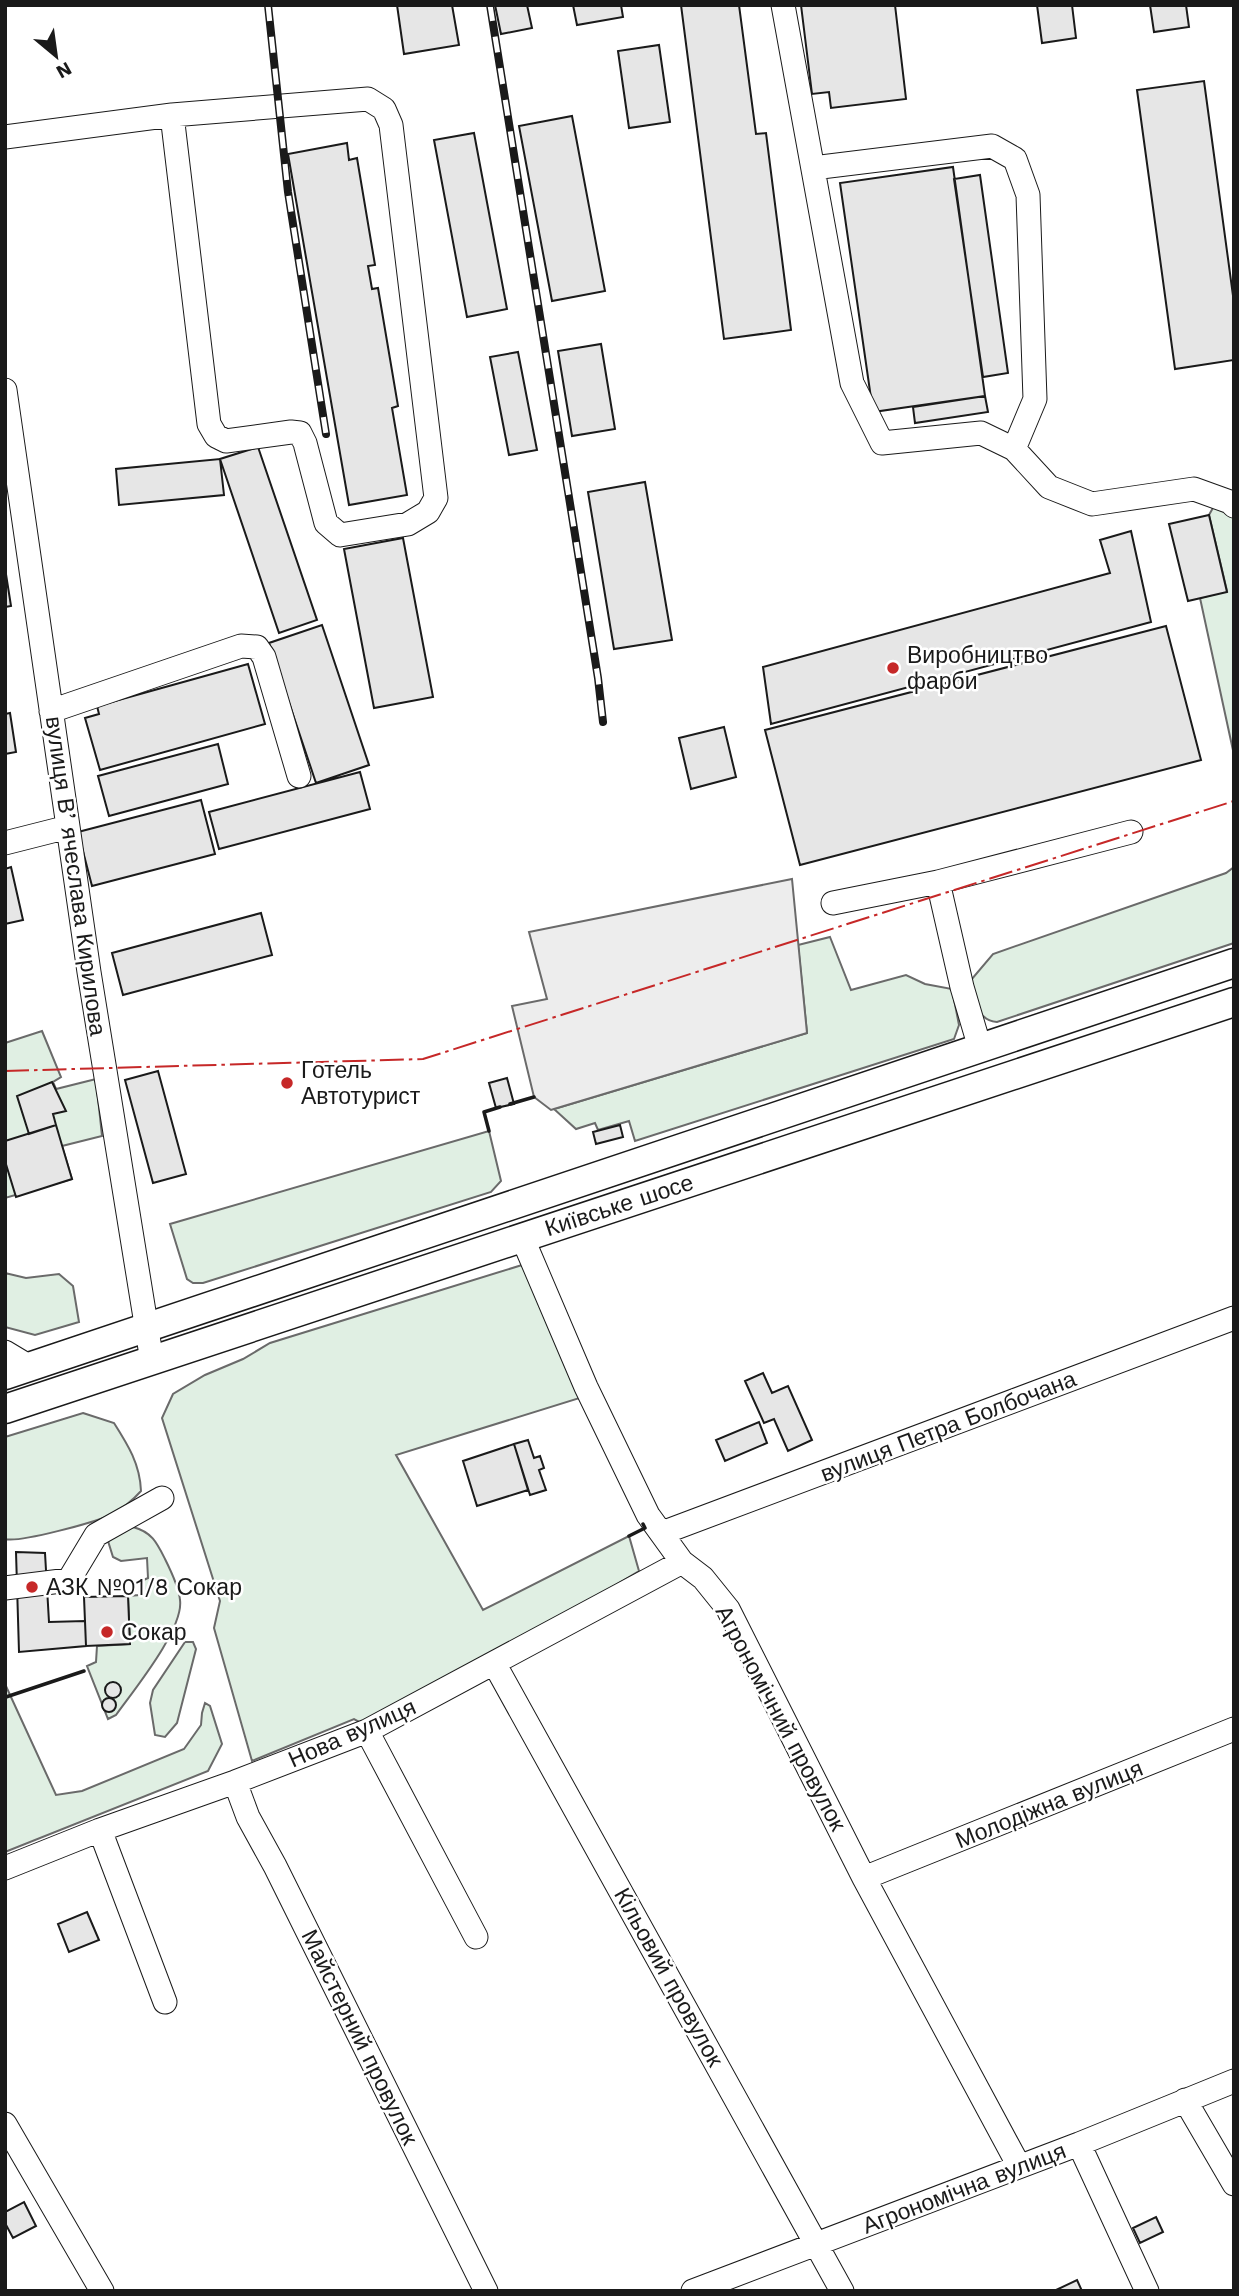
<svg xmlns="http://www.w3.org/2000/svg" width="1239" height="2296" viewBox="0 0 1239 2296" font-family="'Work Sans',sans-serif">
<rect width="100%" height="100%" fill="#fff"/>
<!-- green -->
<path fill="#e0efe3" stroke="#6a6a6a" stroke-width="2" d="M1214 506 1234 518V755L1200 598 1227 591 1209 515Z
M1234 867V943L997 1022C975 1020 975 998 971 980L993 954 1226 873Z
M830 937 851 990 906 975 925 984 952 989 959 1025 954 1039 635 1141 629 1121 598 1130 595 1123 576 1129 554 1109 807 1033 798 945Z
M42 1031 61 1077 53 1082 56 1089 96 1079 102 1136 62 1146 72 1179 5 1198V1043Z
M489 1131 501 1181 491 1192 203 1283H193L187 1279 170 1224Z
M522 1265 583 1397 396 1455 483 1610 629 1536 639 1571 489 1661 365 1725 354 1719 252 1761 214 1628 220 1601 162 1418 173 1394 205 1375 243 1359 270 1343Z
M5 1273 26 1278 59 1274 73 1286 79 1322 35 1335 5 1327Z
M83 1413 114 1423C128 1445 140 1464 141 1491 133 1500 122 1509 111 1515 95 1522 20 1543 5 1539V1437Z
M133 1527C152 1532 157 1543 165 1559 171 1571 179 1587 180 1600 184 1629 133 1691 116 1715L108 1719 87 1666 96 1662 97 1646 130 1644 128 1596 139 1595V1582L148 1578 147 1558 121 1561 113 1557 108 1541Z
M185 1642H193L196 1649 177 1723 165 1737 155 1735 150 1703 153 1690Z
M5 1684 56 1795 82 1791 184 1749 201 1725 202 1713 205 1703 210 1706 222 1744 208 1771 5 1852Z"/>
<!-- parking -->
<path fill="#ededed" stroke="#6a6a6a" stroke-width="2" d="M792 879 807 1033 554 1109 551 1110 534 1097 512 1006 547 999 529 932Z"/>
<!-- building -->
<path fill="#e6e6e6" stroke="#1a1a1a" stroke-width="2" d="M397 5H452L459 45 404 54Z
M495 5H527L532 28 501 34Z
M573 5H621L623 17 577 25Z
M681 5H739L756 134 766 133 791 330 724 339Z
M801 5H895L906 99 831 108 829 92 812 94Z
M1037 5H1072L1076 38 1042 43Z
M1150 5H1186L1189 27 1154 32Z
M659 45 670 122 629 128 618 51Z
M1204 81 1234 303V360L1175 369 1137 90Z
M572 116 605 291 552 301 519 126Z
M474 133 507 309 467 317 434 140Z
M347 143 349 160 357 158 375 265 368 266 372 289 378 288 398 406 392 408 407 495 349 505 288 154Z
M953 167 985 396 873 412 840 183Z
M980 175 1008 373 983 377 954 179Z
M601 344 615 429 572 436 558 351Z
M518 352 537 450 509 455 490 357Z
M985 396 988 412 915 423 913 407Z
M258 447 317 620 279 633 220 459Z
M220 459 224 495 119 505 116 469Z
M645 482 672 640 614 649 588 492Z
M1209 515 1227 592 1188 601 1169 524Z
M1131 531 1151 622 771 724 763 667 1110 573 1100 540Z
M403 538 433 697 374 708 344 549Z
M5 568 11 606 5 607Z
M322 625 369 765 316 783 269 643Z
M1166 626 1201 760 800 865 765 730Z
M248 664 265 724 100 770 85 718 99 714 97 706Z
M10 713 16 752 5 754V714Z
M724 727 736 777 691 789 679 738Z
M218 744 228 784 109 816 98 776Z
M360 772 370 809 219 849 209 812Z
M201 800 215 854 92 886 78 832Z
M11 867 23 920 5 924V869Z
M261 913 272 955 123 995 112 953Z
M158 1071 186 1174 153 1183 125 1080Z
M507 1078 514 1104 496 1108 489 1083Z
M52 1082 66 1111 53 1114 56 1125 29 1134 17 1096Z
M56 1125 72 1179 16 1197 5 1161V1141Z
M620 1125 623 1137 596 1144 593 1132Z
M763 1373 772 1393 788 1386 812 1440 788 1451 774 1419 764 1423 745 1381Z
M759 1422 767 1443 725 1461 716 1440Z
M528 1440 534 1458 540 1456 544 1468 539 1470 546 1490 530 1495 514 1444Z
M514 1444 528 1490 477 1506 463 1461Z
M16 1552 45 1553 49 1622 85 1621 86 1646 19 1652Z
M128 1596 130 1644 86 1646 84 1597Z
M105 1690a8 8 0 1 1 16 0a8 8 0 1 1-16 0Z
M102 1705a7 7 0 1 1 14 0a7 7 0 1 1-14 0Z
M87 1912 99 1940 69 1952 58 1924Z
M24 2202 36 2226 13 2238 5 2223V2212Z
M1156 2217 1163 2232 1140 2243 1133 2228Z
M1077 2280 1082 2291H1054Z"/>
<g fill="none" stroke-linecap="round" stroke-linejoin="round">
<defs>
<path id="minor" d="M783 5 852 383 882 443 981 433 1014 449 1049 487 1092 504 1194 489 1230 502 1234 506
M5 137 172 115 368 99 384 109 391 125 436 498 428 512 408 524 340 535 326 523 305 443 300 433 291 432 226 441 216 436 209 424 172 115
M813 168 992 146 1015 159 1028 195 1035 399 1014 449
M5 390 89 972 152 1361
M51 711 241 646 257 647 264 657 299 776
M5 843 68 827
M938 882 962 987 980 1048
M833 903 938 882 1131 832
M522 1237 586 1387 648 1515 682 1562 703 1578 728 1609 864 1878 1019 2166
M5 1352 30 1367
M662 1533 1234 1318
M5 1588 69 1580 96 1535 162 1498
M494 1663 842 2291
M367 1731 476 1937
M235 1782 248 1817 275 1866 486 2291
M100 1830 165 2002
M5 1868 100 1830 235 1782 367 1731 682 1562
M864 1878 1234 1729
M1185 2100 1234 2184
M5 2124 102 2291
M1079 2144 1147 2291
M693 2291 1079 2144 1234 2081"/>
<path id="major" d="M5 1375 1234 963
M5 1409 1234 1002"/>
</defs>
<!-- minor casing -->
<use href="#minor" stroke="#1a1a1a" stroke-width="25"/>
<!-- major casing -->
<use href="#major" stroke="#1a1a1a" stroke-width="31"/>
<!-- minor -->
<use href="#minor" stroke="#fff" stroke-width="23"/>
<!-- major -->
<use href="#major" stroke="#fff" stroke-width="28"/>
<defs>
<path id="rail" d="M268 5 288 192 326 434
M490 5 598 678 603 722"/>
</defs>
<!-- rail casing -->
<use href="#rail" stroke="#1a1a1a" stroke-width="8"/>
<!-- rail -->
<use href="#rail" stroke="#fff" stroke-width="5" stroke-dasharray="16" stroke-linecap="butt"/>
<!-- wall -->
<path stroke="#1a1a1a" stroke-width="3.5" d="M510 1104 534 1097
M489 1131 484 1112 500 1107
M629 1536 645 1528 643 1524
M5 1695 6 1697 84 1671"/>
<!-- power -->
<path stroke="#c62828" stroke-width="2" stroke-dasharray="24 5 3.5 5" stroke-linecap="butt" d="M5 1071 423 1059 1234 801"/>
</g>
<!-- markers -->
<g fill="#c62828" stroke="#fff" stroke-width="2.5">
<circle cx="893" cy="668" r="7"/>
<circle cx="287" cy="1083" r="7"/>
<circle cx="32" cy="1587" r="7"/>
<circle cx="107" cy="1632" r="7"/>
</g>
<g text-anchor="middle" stroke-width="5" stroke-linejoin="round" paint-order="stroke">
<!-- poi labels -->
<g font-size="23" fill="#1a1a1a" stroke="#fff" text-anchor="start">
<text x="907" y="663">Виробництво<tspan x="907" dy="26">фарби</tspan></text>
<text x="301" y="1078">Готель<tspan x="301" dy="26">Автотурист</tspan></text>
<text x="46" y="1595">АЗК №01/8 Сокар</text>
<text x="121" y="1640">Сокар</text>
</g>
<!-- street labels -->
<g font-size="23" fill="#1a1a1a" stroke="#fff">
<text transform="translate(76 876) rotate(82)" y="8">вулиця Вʼячеслава Кирилова</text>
<text transform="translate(619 1205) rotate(-18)" y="8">Київське шосе</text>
<text transform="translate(948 1426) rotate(-21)" y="8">вулиця Петра Болбочана</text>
<text transform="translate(781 1718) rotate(62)" y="8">Агрономічний провулок</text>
<text transform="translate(352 1733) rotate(-24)" y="8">Нова вулиця</text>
<text transform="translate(1049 1804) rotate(-22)" y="8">Молодіжна вулиця</text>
<text transform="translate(669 1977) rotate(61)" y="8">Кільовий провулок</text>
<text transform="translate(360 2037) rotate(64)" y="8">Майстерний провулок</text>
<text transform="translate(964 2188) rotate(-21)" y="8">Агрономічна вулиця</text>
</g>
</g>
<!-- border -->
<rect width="1239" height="2296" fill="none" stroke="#1a1a1a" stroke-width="14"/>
<!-- north arrow -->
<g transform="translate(56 56) rotate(151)" stroke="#ffffff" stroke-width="5" paint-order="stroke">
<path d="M0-5L12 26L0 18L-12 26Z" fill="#1a1a1a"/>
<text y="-10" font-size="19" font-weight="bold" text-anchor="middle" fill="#1a1a1a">N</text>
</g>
</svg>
